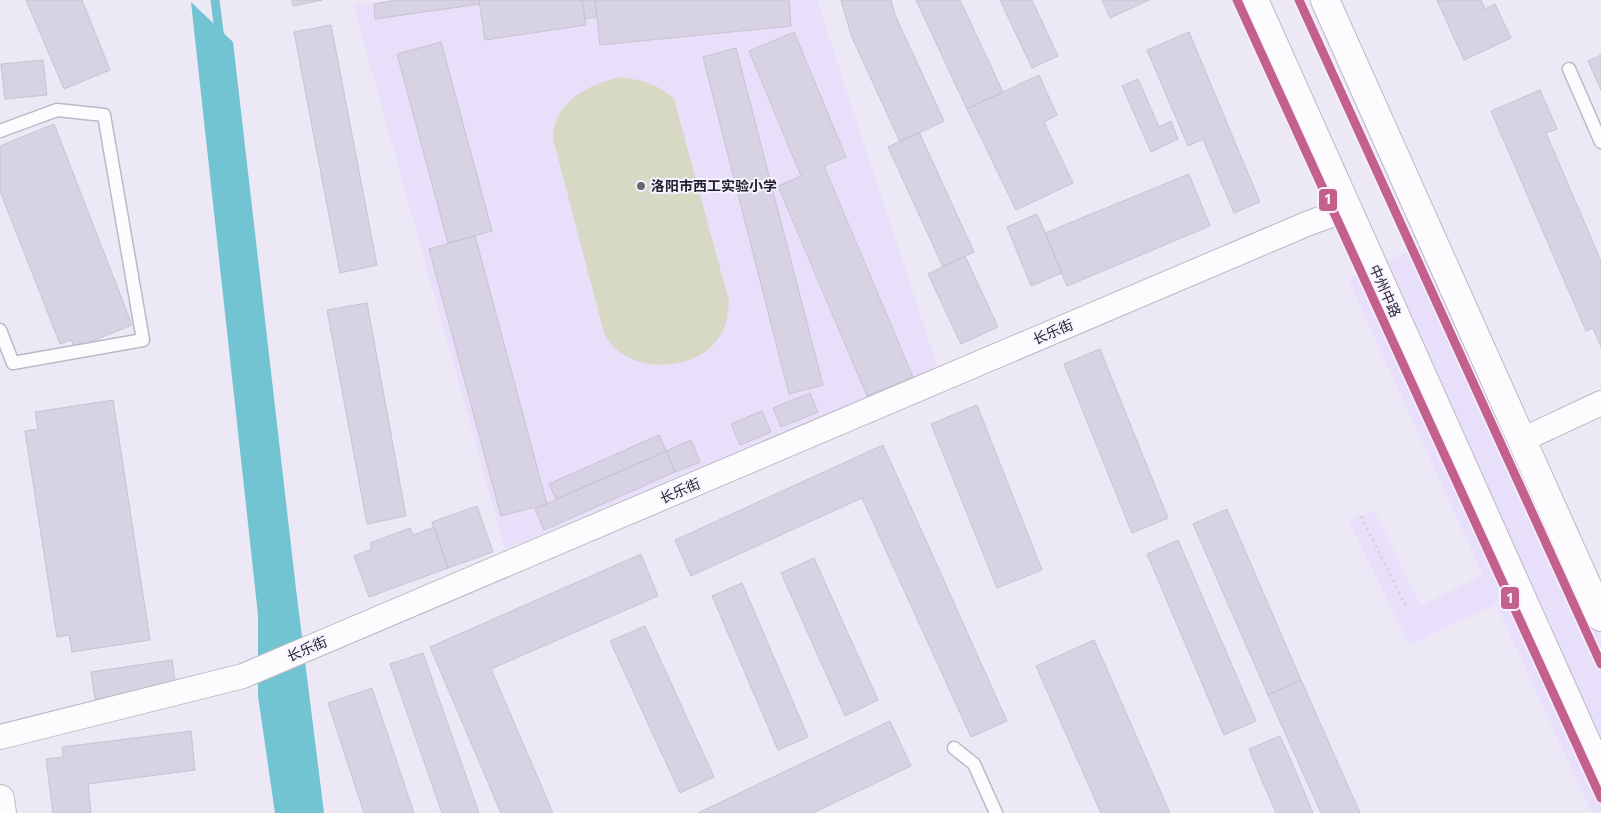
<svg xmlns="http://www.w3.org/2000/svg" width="1601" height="813" viewBox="0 0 1601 813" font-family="'Open Sans','Noto Sans SC',sans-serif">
<rect width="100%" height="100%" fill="#ece8f6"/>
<!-- built -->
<path fill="#e8dffb" d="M397 0H817L938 369 505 549 353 4Z
M1422 245 1601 637V813H1592L1496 604 1409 645 1349 521 1374 510 1421 606 1483 575 1348 279Z"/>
<!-- green -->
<path fill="#d8d9c4" d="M620 77C641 80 659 84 674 99L729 301C728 313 727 324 721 334 702 368 648 374 618 351 613 347 609 341 605 337L553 139C553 102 589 84 620 77Z"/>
<!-- water -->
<path fill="#73c4d2" d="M191 2 233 42 296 589 324 813H275L258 696V615Z"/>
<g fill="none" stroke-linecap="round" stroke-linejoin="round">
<!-- stream -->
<path stroke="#73c4d2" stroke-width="9" d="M215 0 220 39"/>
</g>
<!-- building -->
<path fill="#d8d2e5" stroke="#c7c3cf" d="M26 0H82L110 70 64 89Z
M292 0H322L293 6Z
M397 0H479L480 4 375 19 374 4Z
M479 0H582L586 25 485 40Z
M582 0H595L597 17 585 19Z
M595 0H789L791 26 600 45Z
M841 0H891L895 15 944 121 900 142 851 35Z
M916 0H960L1003 92 967 109Z
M1000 0H1032L1058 56 1032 68Z
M1102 0H1149L1110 18Z
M1437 0H1481L1485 9 1495 4 1511 38 1464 60Z
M331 25 377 265 340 273 294 32Z
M794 32 846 157 824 166 913 377 867 396 778 186 801 176 749 51Z
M1189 32 1260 202 1234 213 1203 139 1188 146 1147 50Z
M441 42 492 231 448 243 397 54Z
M736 48 823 385 789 394 703 57Z
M1601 55V90L1588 61Z
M43 60 47 95 5 99 1 64Z
M1039 75 1057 115 1044 122 1073 183 1016 210 967 109Z
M1138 79 1159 127 1171 121 1178 139 1151 152 1122 86Z
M1540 90 1557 129 1546 133 1601 261V347L1593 328 1586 331 1491 111Z
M54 124 132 325 75 348 71 340 60 344 0 191V146Z
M919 132 974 252 943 267 888 147Z
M1189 174 1210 226 1067 286 1045 233Z
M1037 214 1062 273 1031 286 1007 227Z
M475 236 547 504 501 516 429 249Z
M965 256 998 327 961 344 928 274Z
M367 303 406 516 367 524 327 310Z
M1100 349 1168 518 1132 533 1064 364Z
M810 393 818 412 781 427 773 408Z
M113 400 150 640 72 652 69 635 57 637 25 431 38 429 35 412Z
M977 405 1042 570 997 588 931 424Z
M762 411 771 432 740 445 731 424Z
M659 435 666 451 556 499 549 484Z
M691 440 700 462 675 472 666 451Z
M883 445 1007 721 971 737 862 498 691 576 675 540Z
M666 451 675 472 544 530 535 509Z
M477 506 493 552 448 568 432 522Z
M1227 509 1301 680 1268 695 1193 524Z
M434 527 448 568 369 597 354 556 372 549 370 543 410 528 413 535Z
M1178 540 1256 721 1224 735 1147 554Z
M641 554 658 596 491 669 553 813H501L430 647Z
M814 558 878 700 845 716 781 573Z
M742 583 808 737 778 750 712 596Z
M645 626 714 777 680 793 610 641Z
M1094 640 1170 813H1101L1036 666Z
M423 653 479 813H442L390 664Z
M172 660 176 687 95 699 91 672Z
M1301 680 1360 813H1321L1268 695Z
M372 688 414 813H364L328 703Z
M890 721 911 766 813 813H698Z
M191 731 195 770 88 784 91 813H53L46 759 63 757 62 747Z
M1280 736 1290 758 1313 813H1276L1260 776 1249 749Z"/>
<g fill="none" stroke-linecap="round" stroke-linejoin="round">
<defs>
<path id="service" d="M1569 69 1601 142
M0 131 57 110 104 115 143 340 13 363 0 330
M954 748 974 764 996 813"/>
<path id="minor" d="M1522 440 1601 403
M0 737 243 676 1309 223 1348 209"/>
<path id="primary" d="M1254 0 1601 775
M1325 0 1601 617
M0 799 2 813"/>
</defs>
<!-- service casing -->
<use href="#service" stroke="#bcb8c4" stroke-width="15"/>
<!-- minor casing -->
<use href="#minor" stroke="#bcb8c4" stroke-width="26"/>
<!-- primary casing -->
<use href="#primary" stroke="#bcb8c4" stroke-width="30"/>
<!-- path -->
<path stroke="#d6d5d9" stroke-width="3" stroke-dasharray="2.5 4" stroke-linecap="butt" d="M1361 516 1407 608"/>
<!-- service -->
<use href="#service" stroke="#fcfcfe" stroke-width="12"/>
<!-- minor -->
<use href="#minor" stroke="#fcfcfe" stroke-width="24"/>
<!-- primary -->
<use href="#primary" stroke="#fcfcfe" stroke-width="28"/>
<defs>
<path id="metro-1" d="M1237 0 1601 798
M1299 0 1601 664"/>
</defs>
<!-- metro-1 casing -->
<use href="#metro-1" stroke="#f6f2ff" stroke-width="12"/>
<!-- metro-1 -->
<use href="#metro-1" stroke="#c4608c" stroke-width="9"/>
</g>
<!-- markers -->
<circle fill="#696571" stroke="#f6f2ff" stroke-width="2" cx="641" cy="186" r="5"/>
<g text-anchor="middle" stroke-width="4" stroke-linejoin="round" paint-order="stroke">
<!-- poi labels -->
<g font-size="14" font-weight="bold" fill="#221e2a" stroke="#f6f2ff" text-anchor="start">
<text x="651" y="191">洛阳市西工实验小学</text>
</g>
<!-- street labels -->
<g font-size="14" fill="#221e2a" stroke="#f6f2ff">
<text transform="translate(1385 291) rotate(66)" y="5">中州中路</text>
<text transform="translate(1053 332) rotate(-23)" y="5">长乐街</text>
<text transform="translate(680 491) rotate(-23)" y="5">长乐街</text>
<text transform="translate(307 649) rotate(-23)" y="5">长乐街</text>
</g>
</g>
<g stroke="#f6f2ff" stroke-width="2">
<rect x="1318" y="188" width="20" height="24" rx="5" fill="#c4608c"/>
<rect x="1500" y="586" width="20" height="24" rx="5" fill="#c4608c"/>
</g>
<g font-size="14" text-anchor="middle" font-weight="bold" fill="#fff">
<text x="1328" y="204">1</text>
<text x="1510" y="603">1</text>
</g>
</svg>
